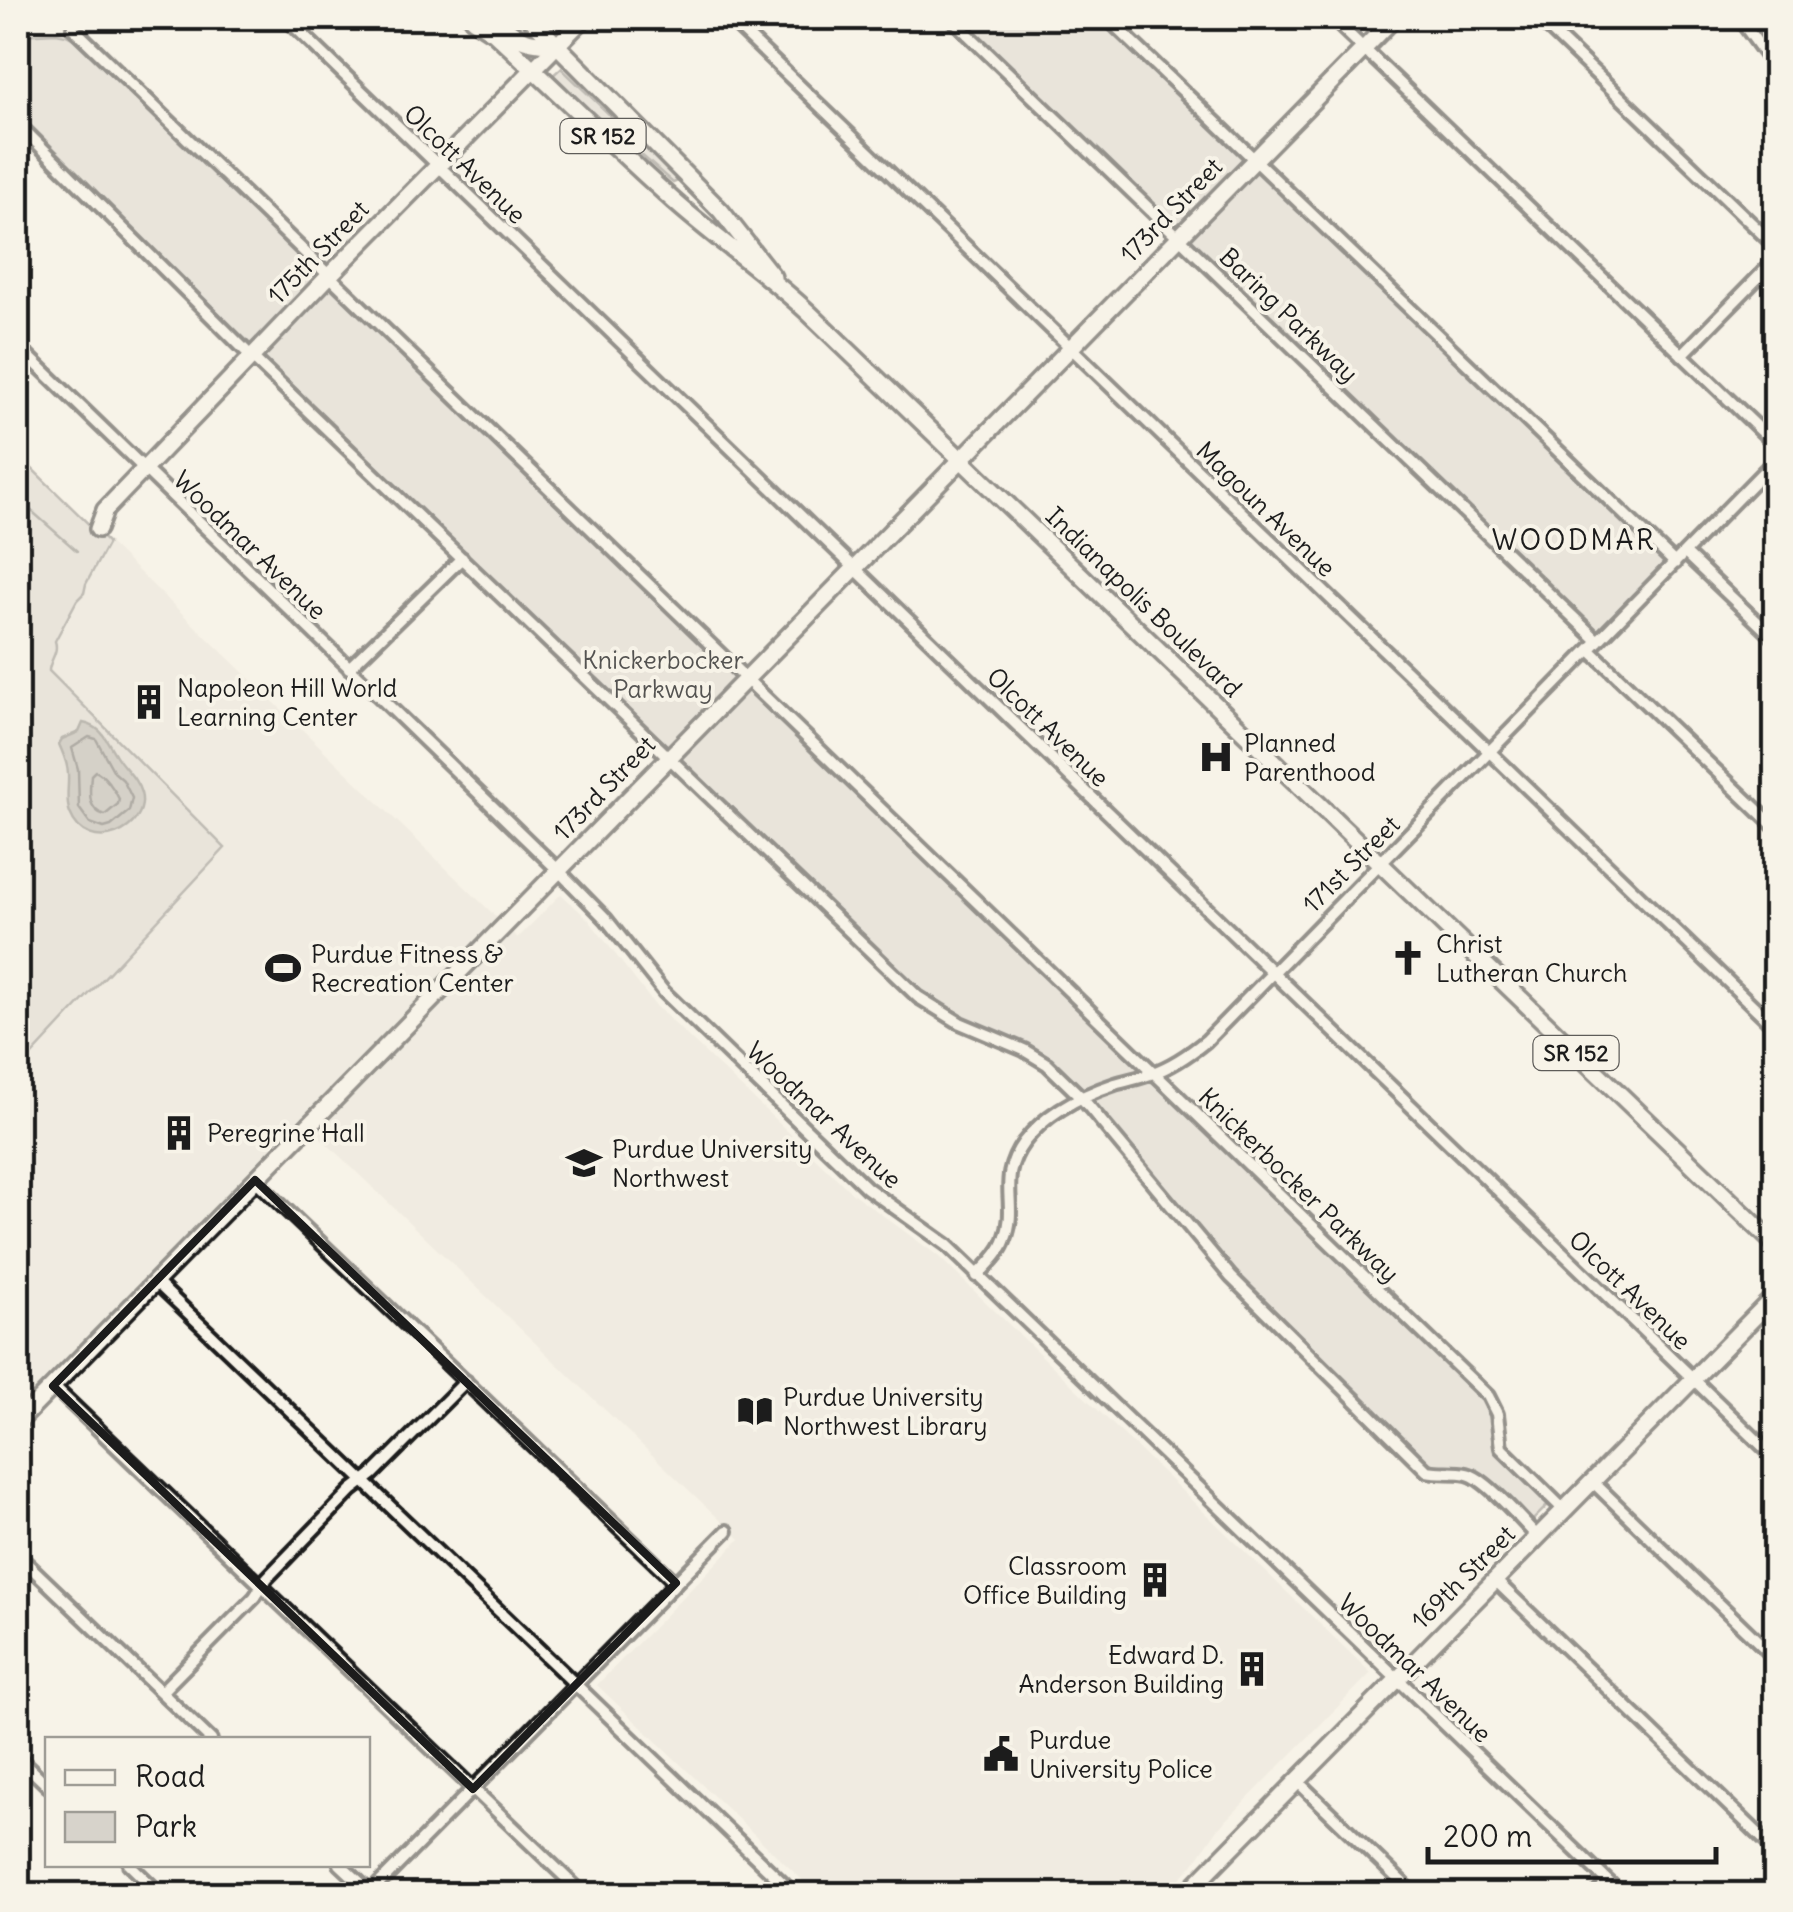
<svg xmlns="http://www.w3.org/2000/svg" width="1793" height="1912" viewBox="0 0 1793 1912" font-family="Delius,sans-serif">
<rect width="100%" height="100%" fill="#f7f3e8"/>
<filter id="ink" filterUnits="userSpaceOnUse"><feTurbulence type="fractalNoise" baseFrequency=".01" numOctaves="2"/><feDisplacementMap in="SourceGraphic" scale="20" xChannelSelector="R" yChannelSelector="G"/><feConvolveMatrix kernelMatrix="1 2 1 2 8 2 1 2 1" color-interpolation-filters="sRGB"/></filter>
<g filter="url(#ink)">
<!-- built -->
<path fill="#e6e3d9" d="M18 455 518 938 561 894 588 919 654 1004 851 1192 938 1256 1371 1673 1218 1829 1192 1866 1165 1894H817L597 1685 740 1539 300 1118 18 1407Z"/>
<!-- green -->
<path fill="#d7d3cb" stroke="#7a7874" stroke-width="2.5" d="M958 18H1103L1667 561 1596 633Z
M56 33 66 35 84 44 1485 1399C1494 1415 1491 1432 1497 1450L1550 1503 1531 1522C1515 1507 1488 1474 1467 1469 1453 1465 1440 1468 1426 1462L1216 1260 1072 1080C1035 1046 1008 1040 965 1018 942 1006 922 991 901 975L75 174 18 118V35Z
M561 68 617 122 653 148 679 179 678 181 673 183 637 151 608 131 551 77Z
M18 455 108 543 86 584 84 593 77 600 55 641C59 653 49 661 49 671L225 848 18 1070Z"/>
<!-- water -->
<path fill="#aca9a2" stroke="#72716c" stroke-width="2.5" d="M83 723C103 727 105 739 115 754 123 768 136 776 141 793 151 829 88 859 70 813 65 801 69 786 68 774 68 763 63 754 59 744L62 739 79 732Z"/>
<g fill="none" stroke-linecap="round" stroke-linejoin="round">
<!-- shore -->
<path stroke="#565452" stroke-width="2.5" d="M89 737 96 739 114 772 123 780 132 798 129 811 111 826 104 828 90 823 79 808 78 769 72 748Z
M95 771C104 774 115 790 119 799L118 804 105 815C86 810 90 790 91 775Z"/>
<!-- stream -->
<path stroke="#72716c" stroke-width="2.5" d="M18 499 77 551"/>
<defs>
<path id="street" d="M729 18 1776 1028
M951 18 1598 641
M1107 18 1675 563
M1332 18 1776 445
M1538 18 1776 247
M1739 18 1766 55 1776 64
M292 24 1776 1459
M73 28 1488 1396 1497 1414 1501 1448 1564 1510
M18 124 252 357 918 997 960 1023 1024 1050 1047 1064 1081 1097 1231 1277 1427 1471C1441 1474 1454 1471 1467 1474 1486 1478 1523 1522 1538 1537
M18 346 559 871 606 919 664 992 867 1188 947 1245 1621 1894
M1682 355 1776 259
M1685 553 1776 640
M1590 650 1776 828
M349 668 462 558
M255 1180 676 1583
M977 1276C987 1265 1000 1254 1005 1239 1019 1204 996 1180 1024 1142 1046 1113 1082 1095 1115 1084 1128 1080 1141 1078 1153 1073 1173 1066 1190 1054 1206 1041L1776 459
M155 1281 794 1894
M53 1386 583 1894
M1592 1481 1776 1659
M18 1555 211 1740
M1495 1580 1776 1851
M161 1692 255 1597 267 1578 352 1490 373 1474 466 1381
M18 1757 48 1786
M1297 1781 1414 1894
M129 1864 160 1894
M340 1864 372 1894
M369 1894 727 1531
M1596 1894 1608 1882"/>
<path id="secondary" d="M98 529 105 510 328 277 584 18
M18 1422 1394 18
M1186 1894 1776 1295"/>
<path id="primary" d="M495 18C519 40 524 44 557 44
M530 18 721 211 773 277
M485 24C549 83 610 144 675 202 719 241 768 274 810 314L1776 1245"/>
<path id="highway" d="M474 18 491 29"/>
</defs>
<!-- street casing -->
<use href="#street" stroke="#1c1c1c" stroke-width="18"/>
<!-- secondary casing -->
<use href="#secondary" stroke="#1c1c1c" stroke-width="22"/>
<!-- primary casing -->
<use href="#primary" stroke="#1c1c1c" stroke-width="22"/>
<!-- highway casing -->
<use href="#highway" stroke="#1c1c1c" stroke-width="25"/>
<!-- street -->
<use href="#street" stroke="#f7f3e8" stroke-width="10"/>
<!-- secondary -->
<use href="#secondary" stroke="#f7f3e8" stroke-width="15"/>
<!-- primary -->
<use href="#primary" stroke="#f7f3e8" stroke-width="15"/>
<!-- highway -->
<use href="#highway" stroke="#f7f3e8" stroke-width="18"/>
</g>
</g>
<!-- marked area -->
<path d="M0 0H1793V1912H0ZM255 1180 676 1583 473 1789 53 1386Z" fill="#f7f3e8" fill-opacity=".55" fill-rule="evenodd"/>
<path fill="none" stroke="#1c1c1c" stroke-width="8" stroke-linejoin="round" d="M255 1180 676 1583 473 1789 53 1386Z"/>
<!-- icons -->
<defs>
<symbol id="building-bare" viewBox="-9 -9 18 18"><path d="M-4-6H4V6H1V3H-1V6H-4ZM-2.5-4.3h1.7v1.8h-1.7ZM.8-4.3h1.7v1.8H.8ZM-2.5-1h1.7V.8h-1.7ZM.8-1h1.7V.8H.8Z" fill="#1c1c1c" stroke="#f7f3e8" stroke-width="2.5" paint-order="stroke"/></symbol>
<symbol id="hospital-bare" viewBox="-9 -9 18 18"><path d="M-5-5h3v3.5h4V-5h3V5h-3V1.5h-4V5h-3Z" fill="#1c1c1c" stroke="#f7f3e8" stroke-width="2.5" paint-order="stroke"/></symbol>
<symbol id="church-bare" viewBox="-9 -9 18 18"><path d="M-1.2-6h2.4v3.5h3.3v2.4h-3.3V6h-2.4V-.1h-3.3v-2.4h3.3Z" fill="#1c1c1c" stroke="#f7f3e8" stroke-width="2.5" paint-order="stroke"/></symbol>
<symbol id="stadium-bare" viewBox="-9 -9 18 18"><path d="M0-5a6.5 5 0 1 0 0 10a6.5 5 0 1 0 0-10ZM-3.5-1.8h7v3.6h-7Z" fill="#1c1c1c" stroke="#f7f3e8" stroke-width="2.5" paint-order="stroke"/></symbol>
<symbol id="university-bare" viewBox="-9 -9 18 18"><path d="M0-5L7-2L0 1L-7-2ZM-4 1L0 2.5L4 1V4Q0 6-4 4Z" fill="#1c1c1c" stroke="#f7f3e8" stroke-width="2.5" paint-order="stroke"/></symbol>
<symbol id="library-bare" viewBox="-9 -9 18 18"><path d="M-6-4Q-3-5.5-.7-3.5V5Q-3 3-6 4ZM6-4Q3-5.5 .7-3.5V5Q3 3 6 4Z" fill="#1c1c1c" stroke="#f7f3e8" stroke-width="2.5" paint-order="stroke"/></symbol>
<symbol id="civic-bare" viewBox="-9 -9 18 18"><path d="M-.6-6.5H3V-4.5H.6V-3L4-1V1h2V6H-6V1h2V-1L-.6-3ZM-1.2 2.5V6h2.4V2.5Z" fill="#1c1c1c" stroke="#f7f3e8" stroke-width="2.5" paint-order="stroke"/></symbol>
</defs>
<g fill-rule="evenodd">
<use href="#building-bare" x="124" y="677" width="50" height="50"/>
<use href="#hospital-bare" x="1191" y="732" width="50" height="50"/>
<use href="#church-bare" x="1383" y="933" width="50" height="50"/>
<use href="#stadium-bare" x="258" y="943" width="50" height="50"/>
<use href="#building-bare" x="154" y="1108" width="50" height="50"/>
<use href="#university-bare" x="559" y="1138" width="50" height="50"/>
<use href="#library-bare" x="730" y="1386" width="50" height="50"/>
<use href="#building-bare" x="1130" y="1555" width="50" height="50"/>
<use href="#building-bare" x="1227" y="1644" width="50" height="50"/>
<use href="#civic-bare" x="976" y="1729" width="50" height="50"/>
</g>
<g text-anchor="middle" stroke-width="8" stroke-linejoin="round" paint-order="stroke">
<!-- shield labels -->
<g fill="#f7f3e8" stroke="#5e5c59" stroke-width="2.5">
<rect x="560.5" y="119" width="85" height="34" rx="8"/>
<rect x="1533.5" y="1036" width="85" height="34" rx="8"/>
</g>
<g font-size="22" font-weight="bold" fill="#1c1c1c">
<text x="603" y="144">SR 152</text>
<text x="1576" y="1061">SR 152</text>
</g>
<!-- street labels -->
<g font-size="25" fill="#1c1c1c" stroke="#f7f3e8">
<text transform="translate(465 164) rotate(44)" y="9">Olcott Avenue</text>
<text transform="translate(1171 210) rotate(-46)" y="9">173rd Street</text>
<text transform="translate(318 252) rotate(-46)" y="9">175th Street</text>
<text transform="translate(1289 315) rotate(44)" y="9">Baring Parkway</text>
<text transform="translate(1266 509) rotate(44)" y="9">Magoun Avenue</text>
<text transform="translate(250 545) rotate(44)" y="9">Woodmar Avenue</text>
<text transform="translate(1144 602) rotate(44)" y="9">Indianapolis Boulevard</text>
<text transform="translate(1048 727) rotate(44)" y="9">Olcott Avenue</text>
<text transform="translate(604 788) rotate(-46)" y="9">173rd Street</text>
<text transform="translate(1351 864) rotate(-45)" y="9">171st Street</text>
<text transform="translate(824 1115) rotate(43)" y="9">Woodmar Avenue</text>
<text transform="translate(1299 1185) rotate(44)" y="9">Knickerbocker Parkway</text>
<text transform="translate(1630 1290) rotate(44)" y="9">Olcott Avenue</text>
<text transform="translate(1463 1577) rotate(-45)" y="9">169th Street</text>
<text transform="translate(1415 1668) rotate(44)" y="9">Woodmar Avenue</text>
</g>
<!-- park labels -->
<g font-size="25" fill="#545351" stroke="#f7f3e8">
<text x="663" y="669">Knickerbocker<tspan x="663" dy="29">Parkway</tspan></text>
</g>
<!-- poi labels -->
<g font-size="25" fill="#1c1c1c" stroke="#f7f3e8" text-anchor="start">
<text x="177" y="697">Napoleon Hill World<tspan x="177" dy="29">Learning Center</tspan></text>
<text x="1244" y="752">Planned<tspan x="1244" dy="29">Parenthood</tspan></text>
<text x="1436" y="953">Christ<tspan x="1436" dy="29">Lutheran Church</tspan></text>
<text x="311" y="963">Purdue Fitness &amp;<tspan x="311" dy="29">Recreation Center</tspan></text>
<text x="207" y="1142">Peregrine Hall</text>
<text x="612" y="1158">Purdue University<tspan x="612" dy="29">Northwest</tspan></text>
<text x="783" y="1406">Purdue University<tspan x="783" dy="29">Northwest Library</tspan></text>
<text x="1127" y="1575" text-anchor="end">Classroom<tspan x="1127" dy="29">Office Building</tspan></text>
<text x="1224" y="1664" text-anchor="end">Edward D.<tspan x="1224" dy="29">Anderson Building</tspan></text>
<text x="1029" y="1749">Purdue<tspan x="1029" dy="29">University Police</tspan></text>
</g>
<!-- neighbourhood labels -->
<g font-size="28" letter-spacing="2.5" fill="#1c1c1c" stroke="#f7f3e8">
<text x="1574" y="550">WOODMAR</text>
</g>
</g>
<!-- margin -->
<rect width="1793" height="1912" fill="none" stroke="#f7f3e8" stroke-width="60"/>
<rect x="30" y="30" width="1733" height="1852" fill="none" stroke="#1c1c1c" stroke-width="4" filter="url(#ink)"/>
<!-- legend -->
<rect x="45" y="1737" width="325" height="130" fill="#f7f3e8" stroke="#9f9d96" stroke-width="2.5"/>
<rect x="65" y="1770" width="50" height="15" fill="#f7f3e8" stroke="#9f9d96" stroke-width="2.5"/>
<text x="135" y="1787" font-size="30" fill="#1c1c1c">Road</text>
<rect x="65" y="1812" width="50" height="30" fill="#d7d3cb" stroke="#9f9d96" stroke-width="2.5"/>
<text x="135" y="1837" font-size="30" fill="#1c1c1c">Park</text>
<!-- scale -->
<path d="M1428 1847v15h288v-15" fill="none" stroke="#1c1c1c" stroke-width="5"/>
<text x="1443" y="1847" font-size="30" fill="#1c1c1c" stroke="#f7f3e8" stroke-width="8" paint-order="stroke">200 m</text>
</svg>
